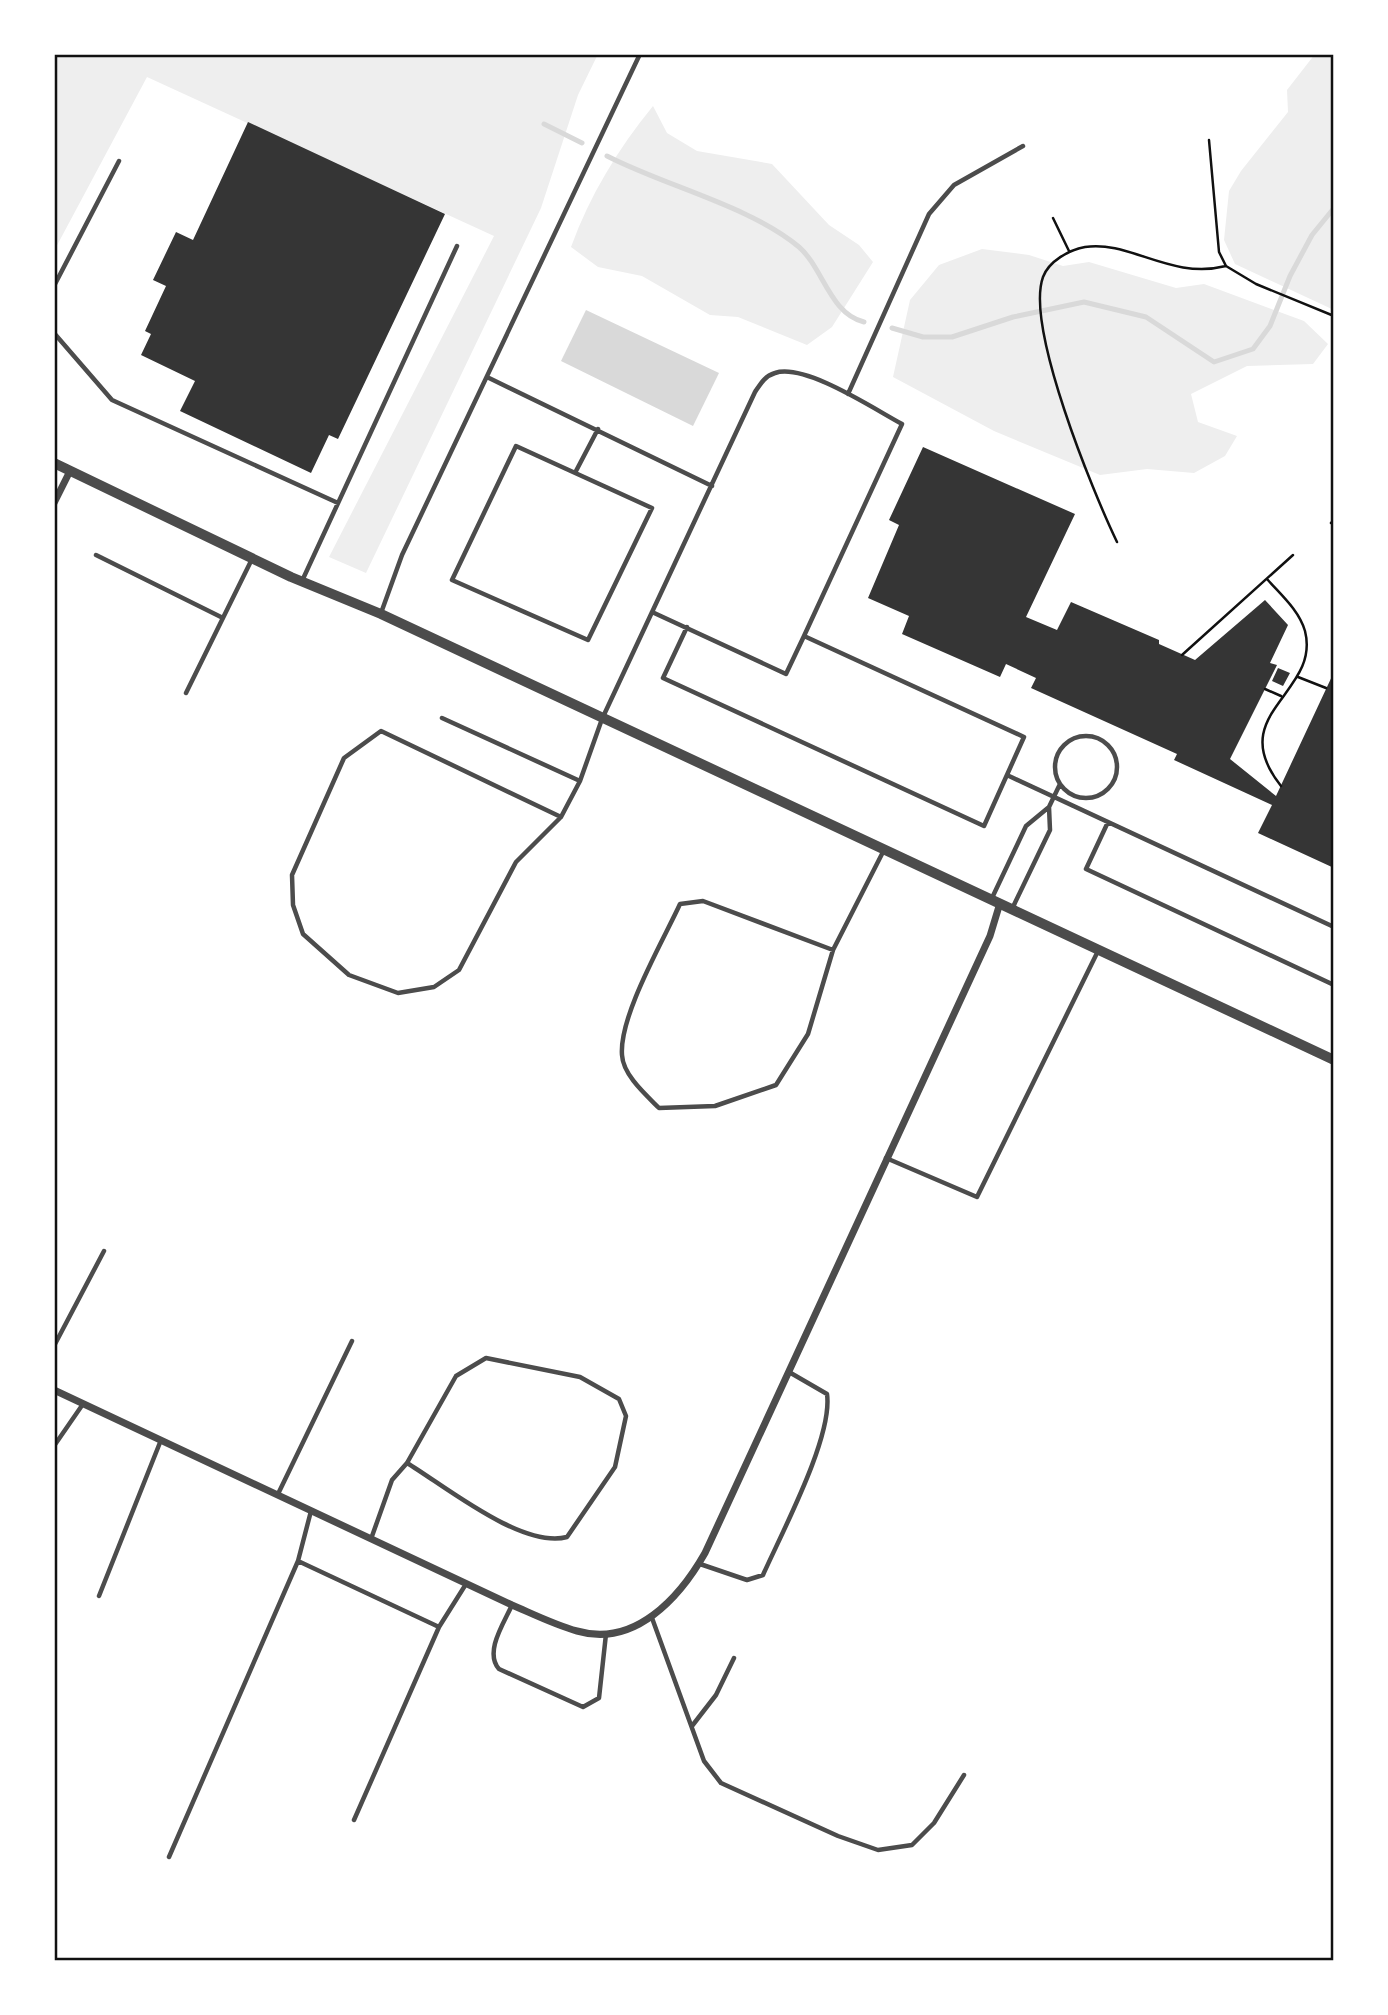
<svg xmlns="http://www.w3.org/2000/svg" width="1388" height="2015" viewBox="0 0 1388 2015" font-family="Mulish,sans-serif">
<rect width="100%" height="100%" fill="#fff"/>
<!-- green -->
<path fill="#eee" d="M54 54H598L578 95 541 208 366 573 329 557 494 236 147 77 54 251Z
M1315 54H1334V310L1235 264 1224 240 1229 191 1241 171 1288 112 1287 90Z
M653 106 667 133 697 151 772 164 829 225 859 245 873 262 832 327 807 345 738 317 710 315 642 276 598 267 571 247C590 195 618 149 653 106Z
M982 249 1029 255 1063 266 1089 262 1176 288 1204 284 1304 321 1328 344 1313 364 1247 366 1191 394 1198 422 1237 436 1225 456 1194 473 1147 469 1100 475 994 431 893 377 910 300 939 265Z"/>
<!-- water -->
<path fill="#d9d9d9" d="M586 310 719 373 693 426 561 361Z"/>
<g fill="none" stroke-linecap="round" stroke-linejoin="round">
<!-- stream -->
<path stroke="#d9d9d9" stroke-width="5" d="M544 124 582 143
M607 156C665 186 750 206 799 247 823 268 830 314 864 322
M892 328 923 337H952L1013 317 1084 302 1146 317 1214 362 1253 349 1270 326 1290 276 1312 235 1334 208"/>
</g>
<!-- building -->
<path fill="#353535" d="M248 122 445 214 338 439 329 435 311 473 180 411 195 381 141 355 151 334 145 331 166 286 153 280 176 232 193 240Z
M923 447 1075 514 1026 617 1057 630 1071 602 1159 640V644L1195 660 1265 600 1288 625 1270 663 1277 665 1230 759 1276 796 1334 672V868L1258 833 1272 805 1174 760 1177 754 1031 688 1036 678 1006 664 1000 677 902 634 909 616 868 598 899 525 889 520Z
M1278 668 1290 673 1283 686 1272 681Z"/>
<g fill="none" stroke-linecap="round" stroke-linejoin="round">
<!-- path -->
<path stroke="#111" stroke-width="2.5" d="M1209 140 1219 252 1226 266
M1053 218 1069 251
M1331 523 1334 520
M1117 542C1093 492 1025 327 1043 277 1049 261 1069 250 1085 247 1130 240 1170 280 1226 266L1256 284 1334 316
M1267 579C1280 594 1299 610 1305 631 1321 694 1223 713 1281 786
M1182 655 1293 555
M1298 677 1326 688
M1265 689 1281 696"/>
<!-- service -->
<path stroke="#4c4c4c" stroke-width="4.5" d="M54 286 119 161
M54 333 112 400 338 503
M489 378 712 486
M848 394 929 214 954 185 1023 146
M516 446 652 508 588 640 452 580Z
M576 471 598 429
M96 555 223 618
M302 581 457 246
M652 612 786 674 804 636
M381 613 402 555 640 54
M186 693 252 559
M442 718 580 781
M1055 767a31 31 0 1 1 62 0a31 31 0 1 1-62 0Z
M1009 776 1334 927
M561 817 381 731 344 758 292 875 293 905 303 934 349 975 398 993 434 987 459 970 516 862 561 817 580 781 602 719 755 392C761 383 765 376 775 373 805 363 874 409 902 424L804 636 1024 737 984 826 663 678 687 627
M1108 822 1086 869 1334 985
M992 898 1026 826 1049 807
M1012 909 1050 830 1049 807 1060 784
M833 950 808 1034 776 1085 715 1106 659 1108C646 1095 623 1075 622 1055 619 1016 663 941 680 904L703 901 833 950 884 850
M886 1158 977 1197 1098 951
M54 1346 104 1251
M54 1446 83 1404
M278 1494 352 1341
M311 1511 298 1561 439 1627 466 1584
M371 1539 392 1480 407 1463 456 1376 486 1358 580 1377 619 1399 626 1416 615 1467 567 1537C522 1549 445 1486 407 1463
M700 1564 747 1580 763 1575C782 1532 833 1437 827 1394L789 1372
M99 1596 161 1440
M512 1605C504 1623 484 1652 499 1669L583 1707 599 1698 606 1634
M652 1618 704 1761 721 1783 838 1836 878 1850 912 1845 934 1823 964 1775
M692 1726 716 1695 734 1658
M354 1820 439 1627
M169 1857 298 1561"/>
<!-- minor -->
<path stroke="#4c4c4c" stroke-width="7" d="M54 503 70 471
M54 1390 512 1605C533 1614 555 1625 577 1631 635 1648 680 1597 705 1553L990 936 1000 903"/>
<!-- tertiary -->
<path stroke="#4c4c4c" stroke-width="10" d="M54 463 291 577 381 614 1334 1060"/>
</g>
<!-- border -->
<rect width="1388" height="2015" fill="none" stroke="#ffffff" stroke-width="112"/>
<rect x="56" y="56" width="1276" height="1903" fill="none" stroke="#111" stroke-width="2.5"/>
</svg>
